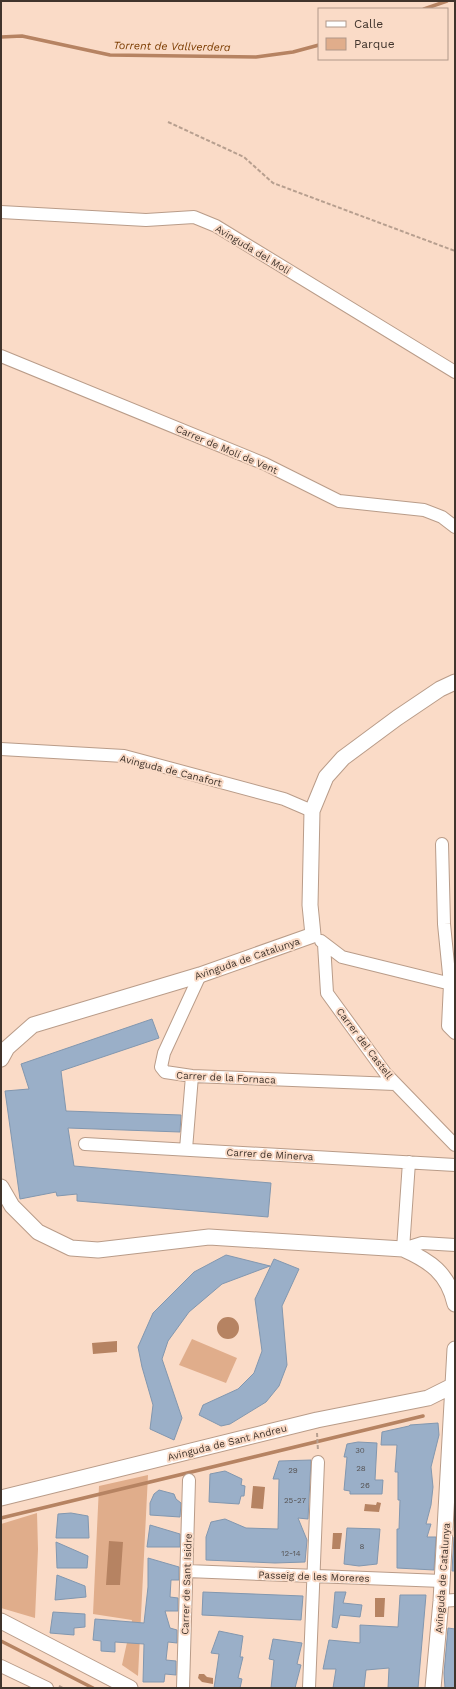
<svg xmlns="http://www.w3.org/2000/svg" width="456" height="1689" viewBox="0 0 456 1689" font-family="'Work Sans',sans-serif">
<rect width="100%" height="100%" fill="#fadbc7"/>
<!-- green -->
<path fill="#e0ad8b" d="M192 1339 237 1358 226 1383 179 1365Z
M148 1475 138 1676 122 1665 132 1620 93 1614 99 1486Z
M37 1513 38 1549 35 1618 1 1608V1524Z"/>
<!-- water -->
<path fill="#b68362" d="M217 1328a11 11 0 1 1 22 0a11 11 0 1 1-22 0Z
M117 1341V1352L93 1354 92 1343Z
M253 1486 265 1487 263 1509 251 1508Z
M377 1502 381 1503 379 1512 364 1511 365 1504 376 1505Z
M333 1533H342L340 1549H332Z
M109 1541 123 1542 120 1585H106Z
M375 1598H385L384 1617H375Z
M199 1674H204L207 1677 213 1678V1684L202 1682 198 1678Z"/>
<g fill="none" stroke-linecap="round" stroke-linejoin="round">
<!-- stream -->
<path stroke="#b68362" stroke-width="3.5" d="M424 9 447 1
M1 37 22 36 110 55 256 57 293 52 319 45
M1 1518 423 1416
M1 1641 93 1688"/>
</g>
<!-- building -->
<path fill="#9aafc8" stroke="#8297af" d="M152 1019 159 1038 61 1071 66 1111 181 1115 180 1132 68 1128 74 1166 271 1183 268 1217 77 1201V1194L57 1196 56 1192 20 1199 5 1091 29 1089 21 1064Z
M226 1255 270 1266 222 1284 189 1312 168 1341 162 1359 182 1418 174 1440 150 1429 153 1405 142 1367 138 1347 153 1313 194 1272Z
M274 1259 299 1269 282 1306 287 1365 279 1386 266 1402 230 1424 221 1426 199 1415 203 1405 238 1389 254 1373 262 1351 255 1299Z
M438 1423 439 1435 431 1467 433 1487 431 1505 426 1524H431L427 1537H436L434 1570 397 1568V1529H399L400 1500H398V1472H395L397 1445H381L382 1432 409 1426 410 1425Z
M358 1442 377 1443 375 1480H383L382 1494H350V1491L344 1490 347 1457H344L347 1444Z
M311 1460 308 1519 298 1518 307 1540 305 1562 275 1563 206 1560V1537L211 1522 225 1519 246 1528 278 1529 279 1479H273L279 1461Z
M225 1471 242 1479 241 1485 245 1486 244 1496H241L239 1504 209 1502 210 1474Z
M159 1490 174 1494 176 1499 181 1503 180 1517 150 1515V1503L154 1494Z
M71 1513 88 1516 89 1538H56L58 1514Z
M150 1525 180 1534V1547H147Z
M347 1528 380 1529 377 1564 359 1566 344 1564Z
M454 1537H455V1571H452Z
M56 1542 88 1556 87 1568H57Z
M148 1558 179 1567V1580H171L170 1597 178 1598V1611H165L170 1628 177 1630V1643L168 1642 166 1660 176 1661V1675L165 1674 164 1682H143L144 1644 115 1642V1652L101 1651V1641L93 1640 95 1619 144 1623 148 1587Z
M57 1575 85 1586 86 1597 55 1600Z
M203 1592 303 1596 301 1620 202 1615Z
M335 1592H346L343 1603 362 1605 360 1617 340 1615 337 1628 332 1627Z
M400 1595H426L418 1688H388L389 1668 366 1670 364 1688H333L336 1669H323L329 1640 360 1643V1625L398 1627Z
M53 1612 85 1614V1627L74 1628V1635L50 1633Z
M448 1628 455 1629V1688H445L444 1673Z
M219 1631 243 1636 240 1657H243L238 1678 242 1679 240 1688H214L219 1654 211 1653Z
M273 1639 302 1643 297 1664 301 1665 295 1688H271L274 1660 269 1659Z"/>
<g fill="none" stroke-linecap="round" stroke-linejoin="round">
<defs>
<path id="minor" d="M1 212 146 220 194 217 216 226 455 372
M1 356 265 464 339 501 424 510 442 517 455 527
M1 749 124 756 284 799 312 811
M442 844 444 924 450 984 448 1026 455 1033
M321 941 342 957 455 985
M324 944 327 993 386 1074 455 1145
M200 975 164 1053 161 1067 165 1072 192 1076 395 1084
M85 1144 455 1165
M186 1149 192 1076
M409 1162 403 1249 422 1243 455 1245
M187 1571 442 1581
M441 1601 455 1600
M1 1666 47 1688
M183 1688 189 1480
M309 1688 318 1462"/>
<path id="tertiary" d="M1 1059 7 1048 33 1025 200 975 313 935 310 905 312 811 326 777 343 758 397 718 440 689 455 682
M1 1187 12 1206 38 1232 71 1248 98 1250 209 1237 403 1249C430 1261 448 1273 455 1304
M1 1498 317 1420 428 1398 452 1386
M1 1621 130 1688
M433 1688 441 1601 455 1349"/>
</defs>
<!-- minor casing -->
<use href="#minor" stroke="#b99c89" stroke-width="14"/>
<!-- tertiary casing -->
<use href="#tertiary" stroke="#b99c89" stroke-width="17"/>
<!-- path -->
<path stroke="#b79f8f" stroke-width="2" stroke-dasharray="4 2" stroke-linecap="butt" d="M168 122 244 157 273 183 455 251
M317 1433 318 1451
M59 1686 63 1688"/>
<!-- minor -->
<use href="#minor" stroke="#fff" stroke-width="12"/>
<!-- tertiary -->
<use href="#tertiary" stroke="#fff" stroke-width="15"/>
</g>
<g text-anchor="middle" stroke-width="4" stroke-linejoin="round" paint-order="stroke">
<!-- number labels -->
<g font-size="8" fill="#565353">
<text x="360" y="1453">30</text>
<text x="361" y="1471">28</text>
<text x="293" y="1473">29</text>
<text x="365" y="1488">26</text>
<text x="295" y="1503">25-27</text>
<text x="362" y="1549">8</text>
<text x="291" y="1556">12-14</text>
</g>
<!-- street labels -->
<g font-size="10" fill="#40342c" stroke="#fadbc7">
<text transform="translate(253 249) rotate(31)" y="4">Avinguda del Molí</text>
<text transform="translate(227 449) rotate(23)" y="4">Carrer de Molí de Vent</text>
<text transform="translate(171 770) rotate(14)" y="4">Avinguda de Canafort</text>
<text transform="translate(247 958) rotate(-19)" y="4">Avinguda de Catalunya</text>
<text transform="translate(365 1043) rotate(53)" y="4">Carrer del Castell</text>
<text transform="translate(226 1077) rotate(3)" y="4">Carrer de la Fornaca</text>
<text transform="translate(270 1154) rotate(3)" y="4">Carrer de Minerva</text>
<text transform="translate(227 1442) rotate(-14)" y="4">Avinguda de Sant Andreu</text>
<text transform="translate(314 1576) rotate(2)" y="4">Passeig de les Moreres</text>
<text transform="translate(442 1578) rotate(-86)" y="4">Avinguda de Catalunya</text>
<text transform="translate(186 1584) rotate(-88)" y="4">Carrer de Sant Isidre</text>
</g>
<!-- water labels -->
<g font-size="11" font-style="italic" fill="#7b3c00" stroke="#fadbc7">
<text transform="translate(172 46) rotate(1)" y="4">Torrent de Vallverdera</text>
</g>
</g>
<!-- border -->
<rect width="456" height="1689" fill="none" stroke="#40342c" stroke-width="4"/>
<!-- legend -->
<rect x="318" y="8" width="130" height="52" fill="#fadbc7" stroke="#b09889"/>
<rect x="326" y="21" width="20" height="6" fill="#ffffff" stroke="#b09889"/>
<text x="354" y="28" font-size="12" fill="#40342c">Calle</text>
<rect x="326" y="38" width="20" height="12" fill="#e0ad8b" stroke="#b09889"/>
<text x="354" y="48" font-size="12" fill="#40342c">Parque</text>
</svg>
